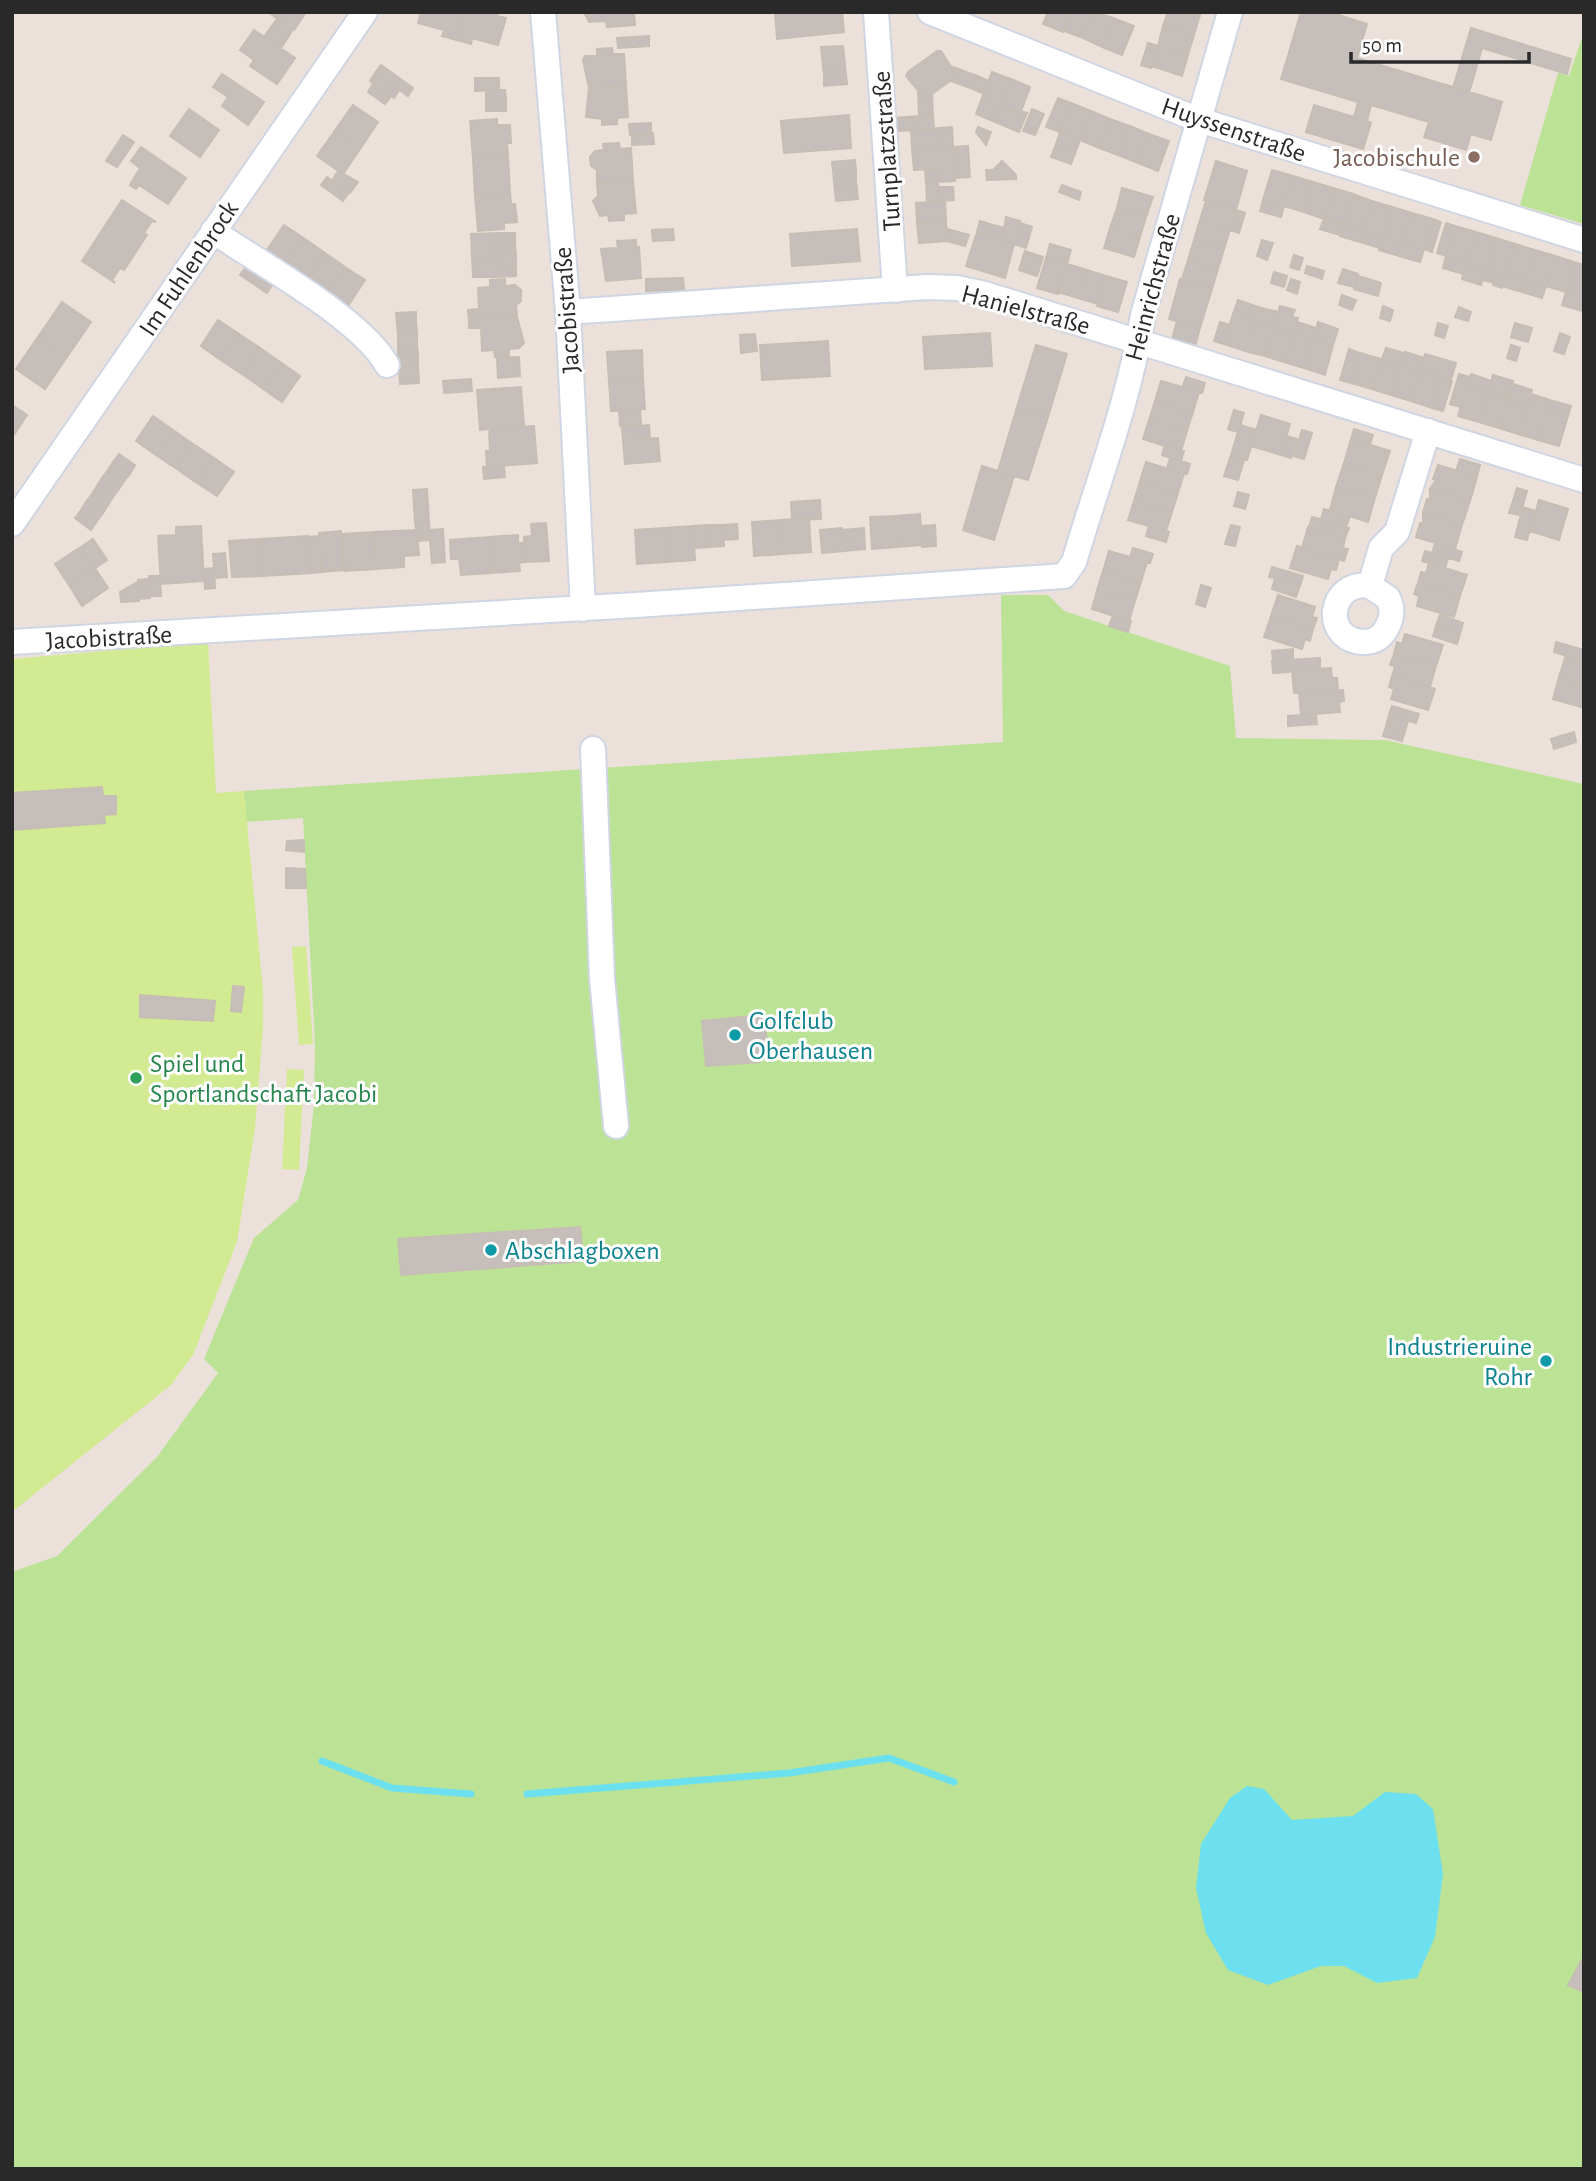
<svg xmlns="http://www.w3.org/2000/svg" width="1596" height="2181" viewBox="0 0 1596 2181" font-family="'Alegreya Sans',sans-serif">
<rect width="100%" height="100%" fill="#ebe1da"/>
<!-- green -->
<path fill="#bce296" d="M1584 31V224L1520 205 1558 73 1569 76Z
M1001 595H1048L1064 611 1230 666 1236 738 1385 740 1584 784V2169H12V1572L57 1556 157 1457 218 1373 204 1359 254 1238 298 1200 307 1168 314 1105 315 1045 303 818 245 822 244 791 1003 742Z"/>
<!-- pitch -->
<path fill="#d2ea91" d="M208 642 216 793 244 791 263 990V1028L255 1128 237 1242 193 1355 171 1385 12 1512V659Z
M306 946 313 1044 299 1045 292 947Z
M287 1069 304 1070 299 1170 282 1169Z"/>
<!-- water -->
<path fill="#6ce0ee" d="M1247 1786 1264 1789 1292 1820 1353 1816 1385 1792 1416 1794 1433 1809 1443 1874 1435 1937 1417 1978 1377 1983 1344 1966H1321L1268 1985 1228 1970 1206 1933 1196 1888 1201 1844 1230 1798Z"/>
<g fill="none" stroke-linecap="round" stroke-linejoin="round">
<!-- stream -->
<path stroke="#6ce0ee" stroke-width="7" d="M322 1761 392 1788 471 1794
M527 1794 789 1773 889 1758 954 1782"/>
</g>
<!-- building -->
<path fill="#c6beba" stroke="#c6bdb4" stroke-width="2" d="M268 12H306L294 30Z
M421 12H464L457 40 442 36 444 30 418 23Z
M464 12H498L497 16 506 18 498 45 472 38 471 44 457 40Z
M584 12H634L635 25 607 27 606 21 589 22Z
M775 12H842L844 32 777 39Z
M1048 12H1071L1063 32 1043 24Z
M1071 12H1093L1083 38 1064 31Z
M1093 12 1113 18 1102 47 1083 38Z
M1168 12 1200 15 1194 35 1163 26Z
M1301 12H1329L1367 24 1357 58 1502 102 1491 140 1471 134 1466 150 1424 137 1429 122 1371 105 1367 121 1371 123 1363 149 1306 132 1314 105 1354 117 1358 102 1281 79Z
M1113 18 1134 26 1122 55 1102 47Z
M277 19 293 29 287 39 271 27Z
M1163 26 1194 35 1188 55 1158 46Z
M271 27 287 39 281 48 264 37Z
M1471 28 1571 59 1567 74 1482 48 1469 93 1453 88Z
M254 30 295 58 277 84 250 66 254 60 240 50Z
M649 36V46L618 48 617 38Z
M1148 43 1158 46 1151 68 1141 65Z
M843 46 844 55 822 57 821 47Z
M1158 46 1188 55 1182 76 1152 66Z
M612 48 613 54H624L626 86 589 88 583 60 585 56H597V49Z
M937 51H941L957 76 925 99 906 76 908 72Z
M844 55 845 65 823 67 822 57Z
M381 65 413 88 408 96 375 73Z
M845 65 846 75 824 76 823 67Z
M950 66 975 75 970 88 951 81 957 76Z
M992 72 1011 79 1001 106 982 98Z
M375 73 399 90 394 98 370 81Z
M222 74 237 84 228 97 213 87Z
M846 75 847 84 824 86V76Z
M975 75 989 81 984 94 970 88Z
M475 78H499V90L475 91Z
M1011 79 1030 87 1020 114 1001 106Z
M237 84 264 102 248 125 222 106Z
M373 84 391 96 385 104 368 92Z
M626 86 628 117 617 118V124L602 125V119L586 117 589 88Z
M918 89 925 99 932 94 933 115 919 116Z
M486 90H505L506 101H486Z
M982 98 1001 106 995 122 976 114Z
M1058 98 1071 103 1060 132 1046 127Z
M486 101H506V111H486Z
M1071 103 1091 111 1080 140 1060 132Z
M353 105 378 122 360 149 334 132Z
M1001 106 1027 113 1019 132 995 122Z
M189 109 219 130 200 157 170 136Z
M1032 109 1044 114 1035 135 1023 131Z
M1091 111 1110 119 1099 148 1080 140Z
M849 115 851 148 784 153 781 121Z
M933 115 934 129 920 130 919 116Z
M919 116 920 130 894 131V118Z
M497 119V125H510L511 143H507L508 156 473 159 470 121Z
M1110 119 1130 126 1118 155 1099 148Z
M651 123V134L630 135 629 124Z
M1130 126 1149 134 1138 163 1118 155Z
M952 127 953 147 941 148 939 128Z
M978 127 991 132 986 145 976 132Z
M939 128 941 148 912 150 911 130Z
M334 132 360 149 343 174 317 156Z
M1060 132 1080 140 1076 151 1056 144Z
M653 133 654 144 632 145V134Z
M1149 134 1169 141 1158 171 1138 163Z
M123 135 134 142 117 167 106 161Z
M619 143 620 149 631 148 633 181 597 183V170L591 166 590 157 595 151 604 150 603 144Z
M1056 144 1076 151 1071 164 1051 157Z
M968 146 970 177 955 178 953 147Z
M141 147 186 178 168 204 139 185 136 189 130 185 140 168 131 161Z
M953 147 955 168 914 170 912 150Z
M508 156 510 192 475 195 473 159Z
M855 160 856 169 833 171 832 162Z
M1002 161 1016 175V179L987 180 986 170H993Z
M1216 161 1247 171 1236 210 1204 200Z
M955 168V181L938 182 937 169Z
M856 169V180L834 182 833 171Z
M925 169H937L938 182 926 183Z
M1272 170 1293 176 1284 206 1263 200Z
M338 171 358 182 350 193 332 181Z
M1293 176 1313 182 1304 212 1284 206Z
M327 177 349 192 343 201 321 185Z
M856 180 857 189 835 191 834 182Z
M633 181 636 213 624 214V220L609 221 608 215 600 216 593 201 598 196 597 183Z
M938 182 939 201 927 202 926 183Z
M1313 182 1333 188 1324 219 1304 212Z
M1062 185 1081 192 1079 200 1059 192Z
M939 187H953L954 200 939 201Z
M1122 188 1153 197 1146 217 1117 208Z
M1333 188 1353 194 1344 224 1324 219Z
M857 189 858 199 836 201 835 191Z
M510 192 511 204H515L517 222 504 223V229L478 231 475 195Z
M1353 194 1372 201 1363 230 1344 224Z
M122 200 156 222 152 221 144 233 147 235 124 270 120 268 112 280 115 283 82 261Z
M1263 200 1284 206 1281 217 1260 211Z
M945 201 946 221 917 223 916 203Z
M1206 201 1236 210 1230 230 1200 220Z
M1372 201 1392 207 1383 237 1363 230Z
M1392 207 1412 213 1403 243 1383 237Z
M1117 208 1146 217 1140 237 1110 228Z
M1236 210 1245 213 1239 233 1230 230Z
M1412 213 1433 219 1424 249 1403 243Z
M1006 217 1020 221 1014 244 1002 240Z
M1324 219 1344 224 1340 235 1320 229Z
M1433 219 1441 222 1432 252 1424 249Z
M1200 220 1230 230 1224 249 1194 240Z
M946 221 947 241 919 243 917 223Z
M980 221 993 225 990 237 977 232Z
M1020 223 1032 227 1026 248 1014 244Z
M1446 223 1455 226 1446 256 1437 253Z
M1344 224 1363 230 1360 242 1340 236Z
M284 225 305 239 287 264 267 250Z
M993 225 1005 228 1002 240 990 237Z
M1455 226 1476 232 1467 262 1446 256Z
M1110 228 1140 237 1134 257 1104 248Z
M673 229 674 240 653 241 652 230Z
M857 229 860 261 792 266 790 234Z
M947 229 969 235 965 246 947 241Z
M1363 230 1383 237 1380 248 1360 242Z
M977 232 1014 244 1005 278 966 266Z
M1476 232 1496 238 1486 268 1467 262Z
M495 233 496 256 472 257 471 234Z
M495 233H515V244H495Z
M1383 237 1403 243 1399 256 1379 250Z
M1496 238 1515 244 1506 274 1486 268Z
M305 239 325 253 307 278 287 264Z
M636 240V247H639L641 278 606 281 601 249 618 248 617 241Z
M1194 240 1224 249 1218 269 1188 260Z
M1262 240 1273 243 1267 260 1257 256Z
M1403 243 1424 249 1420 262 1399 256Z
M495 244H515L516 255 496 256Z
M1050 244 1071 250 1067 264 1046 258Z
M1515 244 1535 250 1526 280 1506 274Z
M1535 250 1555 256 1546 286 1526 280Z
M1025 251 1034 254 1028 273 1019 270Z
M325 253 345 267 328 292 307 278Z
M1034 254 1043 257 1037 276 1028 273Z
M516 255V265L496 266V256Z
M1294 255 1303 258 1299 270 1290 267Z
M496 256V277H473L472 257Z
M1446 256 1467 262 1463 274 1443 268Z
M1555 256 1574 262 1566 292 1546 286Z
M1046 258 1067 264 1058 294 1037 288Z
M1188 260 1218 269 1212 289 1182 279Z
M1467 262 1486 268 1481 285 1462 279Z
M1574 262 1584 265V298L1566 292Z
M248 264 274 282 267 293 240 275Z
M1067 264 1087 270 1078 298 1058 292Z
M516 265V276L496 277V266Z
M1307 266 1324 271 1322 279 1305 273Z
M345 267 365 280 348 306 328 292Z
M1486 268 1497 271 1494 283 1483 280Z
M1343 269 1358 274 1355 287 1338 283Z
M1087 270 1106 276 1098 304 1078 298Z
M1497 271 1506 274 1502 288 1493 285Z
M1274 272 1287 276 1284 287 1271 283Z
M1506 274 1526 280 1522 292 1502 286Z
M1106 276 1127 282 1118 312 1097 306Z
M1358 276 1381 283 1378 296 1354 289Z
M683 278 684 290 646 291V279Z
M505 279V286L515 285 521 290V301L516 305 517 317 469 320 468 310 479 309 478 288 490 287V280Z
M1180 279 1212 289 1200 328 1169 319Z
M1291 279 1300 282 1297 294 1287 290Z
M1526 280 1546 286 1542 298 1522 292Z
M1566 292 1584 298 1582 311 1562 305Z
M1342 295 1356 300 1352 310 1339 305Z
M1238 300 1258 307 1254 321 1233 314Z
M62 302 91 322 67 357 38 337Z
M1280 306 1295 310 1292 317 1298 318 1294 333 1274 326Z
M1383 306 1393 310 1390 321 1380 318Z
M1258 307 1278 312 1274 326 1254 321Z
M1459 307 1471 312 1468 321 1455 317Z
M416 312V323L397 324 396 313Z
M1233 314 1254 321 1245 351 1224 344Z
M517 317 524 343 519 348 509 349V356L495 357 494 350 482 351 481 328H469V320Z
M218 320 239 334 221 360 201 346Z
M1177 321 1200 328 1195 346 1172 339Z
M1254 321 1274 326 1265 356 1245 351Z
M1220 322 1230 325 1224 344 1214 341Z
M1297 322 1316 328 1313 338 1294 333Z
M1318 322 1338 329 1333 345 1313 338Z
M416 323 417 333 398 334 397 324Z
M1438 323 1448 326 1444 338 1435 335Z
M1515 323 1532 328 1528 342 1511 337Z
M1274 326 1294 333 1284 362 1265 356Z
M417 333V344L398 345V334Z
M990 333 992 366 925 369 923 337Z
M1294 333 1313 338 1304 368 1284 362Z
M1560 333 1570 337 1564 354 1554 351Z
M239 334 260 348 242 374 221 360Z
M755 334 757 351 741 353 740 335Z
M38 337 67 357 45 389 16 369Z
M1313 338 1333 345 1325 375 1304 368Z
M828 341 830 376 762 380 760 345Z
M417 344 418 355 398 356V345Z
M1036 345 1067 354 1048 417 1017 407Z
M1511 345 1520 348 1516 361 1507 358Z
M260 348 280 362 262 388 242 374Z
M1386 348 1404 353 1401 365 1382 359Z
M1349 349 1360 353 1351 383 1340 380Z
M642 350 643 379 609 381 607 352Z
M1405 352 1424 358 1420 371 1401 365Z
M1360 353 1381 359 1372 389 1351 383Z
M1425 354 1456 363 1451 380 1420 371Z
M418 355V366L399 367 398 356Z
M519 357 520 376 498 378 497 358Z
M1381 359 1401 365 1391 395 1372 389Z
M280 362 300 376 282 402 262 388Z
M1401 365 1420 371 1411 401 1391 395Z
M418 366 419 383 400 384 399 367Z
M1420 371 1441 377 1432 408 1411 401Z
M1459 374 1470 377 1461 407 1450 404Z
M1471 374 1491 381 1488 392 1467 386Z
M1493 375 1513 381 1508 398 1488 392Z
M1186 377 1205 383 1202 393 1182 388Z
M1441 377 1452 381 1443 411 1432 408Z
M471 379 472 391 444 393 443 381Z
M643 379 645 409 611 411 609 381Z
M1161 381 1199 392 1193 412 1155 401Z
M1513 384 1532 390 1528 404 1509 398Z
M1467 386 1488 392 1479 422 1458 416Z
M521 387 524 426 480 430 477 390Z
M1488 392 1508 398 1499 428 1479 422Z
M1531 394 1550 400 1547 410 1528 404Z
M1508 398 1528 404 1518 434 1499 428Z
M1550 400 1571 406 1568 416 1547 410Z
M1155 401 1193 412 1187 431 1149 420Z
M1528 404 1547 410 1538 440 1518 434Z
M12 405 27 415 12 438Z
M1017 407 1048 417 1028 480 998 471Z
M640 409 641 424 620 426 619 411Z
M1234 410 1244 413 1238 432 1228 429Z
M1547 410 1568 416 1559 446 1538 440Z
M1261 415 1290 424 1281 455 1251 446Z
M153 416 173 430 156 455 136 441Z
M1149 420 1187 431 1181 451 1143 439Z
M649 425 650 438 623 440 622 428Z
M1240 425 1256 430 1247 460 1231 455Z
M534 426 537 463 487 467 486 451H490L489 429Z
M1354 429 1373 435 1370 445 1351 439Z
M173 430 193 444 177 469 156 455Z
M1302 430 1312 433 1304 459 1294 456Z
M1287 436 1297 439 1291 458 1281 455Z
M658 438 660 461 625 464 623 440Z
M1351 439 1390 451 1382 475 1344 463Z
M193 444 214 458 197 483 177 469Z
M1165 445 1184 451 1181 461 1162 455Z
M119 454 135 465 130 474 113 462Z
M1231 455 1244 460 1238 480 1224 476Z
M214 458 234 472 217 496 197 483Z
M1170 458 1190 464 1187 474 1167 468Z
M1460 459 1480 465 1477 477 1456 471Z
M113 462 130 474 124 481 108 470Z
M1146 462 1184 474 1178 493 1140 481Z
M1344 463 1382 475 1375 498 1336 487Z
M1438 465 1477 477 1470 501 1430 489 1436 480 1433 479Z
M504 466 505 477 484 479 483 467Z
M982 466 1014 476 994 540 963 530Z
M108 470 124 481 119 489 102 478Z
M102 478 119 489 113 497 97 486Z
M1140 481 1178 493 1172 512 1134 501Z
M97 486 113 497 108 505 92 494Z
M1336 487 1375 498 1368 522 1330 510Z
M1517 488 1527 491 1520 515 1509 513Z
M427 489 429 521 415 522 413 490Z
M1430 489 1470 501 1462 525 1423 513 1427 499 1430 500Z
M1238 492 1249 495 1245 509 1234 506Z
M92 494 108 505 103 513 86 502Z
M820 500 821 519 792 520 791 502Z
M1539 500 1568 509 1559 540 1530 531Z
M1134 501 1172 512 1166 531 1128 520Z
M86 502 103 513 97 521 81 510Z
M1523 507 1535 511 1527 540 1515 537Z
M1324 509 1350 516 1346 527 1321 519Z
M81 510 97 521 91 530 75 518Z
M1423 513 1462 525 1455 549 1416 537 1420 523 1423 524Z
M920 514 922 545 897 547 895 516Z
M895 516 897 547 872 549 870 517Z
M1312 517 1324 520 1321 531 1309 527Z
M809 518 811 552 784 554 782 520Z
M782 520 784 554 754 556 752 522Z
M1324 520 1349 528 1345 538 1321 531Z
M429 521 430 540 418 541 415 522Z
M546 523 549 561 525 562 524 537 532 536 531 524Z
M737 524 738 539 724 540 723 525Z
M709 525H723L724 546 710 547Z
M709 525 710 547 694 548 693 526Z
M935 525 936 546 922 547 921 526Z
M1231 525 1240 527 1235 546 1225 544Z
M201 526 204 581 161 584 158 536 176 535V527Z
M693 526 695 560 666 562 664 528Z
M1149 526 1169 532 1166 542 1146 536Z
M1308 527 1345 538 1343 548 1348 549 1344 561 1302 548Z
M664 528 666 562 637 564 635 530Z
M842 528 844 551 822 553 820 530Z
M864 528 865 549 855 550 853 529Z
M443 529 445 562 432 563 429 530Z
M853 529 855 550 844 551 842 530Z
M417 530 419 555 404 556V567L376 569 374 532Z
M341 531 343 570 322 572 319 533Z
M374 532 376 569 345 571 343 534Z
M518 535V543H524L525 562 519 563 520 571 491 573 489 537Z
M308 536 311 573 262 576 260 539Z
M319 536 322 572 311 573 308 537Z
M489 537 491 573 461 575 459 559H451L450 540Z
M93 539 107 560 95 568 81 547Z
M260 539 262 576 232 577 229 541Z
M1435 543 1462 552 1459 561 1432 553Z
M1297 546 1339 559 1336 570 1331 569 1328 579 1290 568Z
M81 547 95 568 69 585 55 564Z
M1133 548 1153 554 1150 563 1130 557Z
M1109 551 1147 562 1141 582 1103 571Z
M1425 551 1448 558 1445 568 1422 561Z
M225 553 227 577 215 578 213 554Z
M1429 563 1467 575 1460 596 1418 583 1421 572 1426 573Z
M1272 567 1303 576 1300 586 1269 577Z
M95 568 108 588 82 606 69 585Z
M214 568 215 588 205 589 204 569Z
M1103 571 1141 582 1135 601 1097 590Z
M149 576H160L161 596H150Z
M1275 578 1300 586 1296 597 1272 589Z
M149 579 150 598 139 599 138 580Z
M138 582 139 601 121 602 120 592Z
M1418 583 1460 596 1454 617 1417 606 1419 596 1414 594Z
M1201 585 1211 588 1205 607 1196 604Z
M1097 590 1135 601 1129 621 1092 609Z
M1278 595 1315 607 1312 617 1317 618 1313 629 1271 616Z
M1113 615 1131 621 1128 632 1109 626Z
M1440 615 1463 623 1460 634 1436 626Z
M1271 616 1313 629 1310 641 1305 639 1302 649 1264 637Z
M1436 626 1460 634 1457 644 1433 636Z
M1405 634 1443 645 1436 666 1394 654 1397 642 1402 644Z
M1556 642 1584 650V661L1554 652Z
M1293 649V660L1273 661 1272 651Z
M1394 654 1436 666 1430 687 1392 676 1395 666 1390 665Z
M1566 655 1584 661V684L1559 677Z
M1320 658V669L1289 671 1288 660Z
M1288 660 1289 672 1273 673 1272 661Z
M1331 668 1332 678H1337L1338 690 1294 693 1292 671Z
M1392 676 1435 689 1428 710 1391 699 1394 689 1389 687Z
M1559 677 1584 684V708L1553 699Z
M1343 690 1344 701 1339 702 1340 712 1301 715 1299 693Z
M1392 706 1419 714 1416 723 1389 715Z
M1316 714 1317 724 1288 726V716Z
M1389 715 1408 721 1405 731 1386 726Z
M1386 726 1405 731 1402 741 1383 736Z
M1574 732 1576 742 1554 749 1551 739Z
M102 787 103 796H116V814L104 815 105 823 12 830V793Z
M304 840V852L286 850 287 841Z
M286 868 305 869 306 888H286Z
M233 986 244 987 241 1012 231 1011Z
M140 995 215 1001 213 1021 140 1017Z
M764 1015 768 1052 759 1053 760 1062 706 1066 702 1021Z
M580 1227 584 1261 401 1275 398 1239Z
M1584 1956V1992L1568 1985Z"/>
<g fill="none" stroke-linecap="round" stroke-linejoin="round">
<defs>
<path id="minor" d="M543 12 568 312 583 609
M876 12 895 290
M930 12 1199 120 1584 240
M213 231C259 263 362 319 387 365
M568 312 927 287 957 288 985 294 1584 480
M12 524 365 12
M1370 586 1388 598C1394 610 1392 619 1386 629 1381 638 1374 642 1364 642 1320 640 1329 579 1370 586L1381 548 1397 532 1428 431
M12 642 636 605 1064 576 1074 562C1098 481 1130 398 1143 315L1230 12
M593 749 602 978 616 1126"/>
</defs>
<!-- minor casing -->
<use href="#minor" stroke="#cfd6e2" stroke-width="28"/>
<!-- minor -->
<use href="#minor" stroke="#fff" stroke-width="24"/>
</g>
<!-- markers -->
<circle fill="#8d6e63" stroke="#fff" stroke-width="2.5" cx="1474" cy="157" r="7"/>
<g fill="#0f9aa8" stroke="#fff" stroke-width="2.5">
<circle cx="735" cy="1035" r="7"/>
<circle cx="491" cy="1250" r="7"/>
<circle cx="1546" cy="1361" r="7"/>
</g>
<circle fill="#2e9e5b" stroke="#fff" stroke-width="2.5" cx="136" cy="1078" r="7"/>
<g text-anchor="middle" stroke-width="6" stroke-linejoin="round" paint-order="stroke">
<!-- street labels -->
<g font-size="26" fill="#292929" stroke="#fff">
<text transform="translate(1234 129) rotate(19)" y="9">Huyssenstraße</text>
<text transform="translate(886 151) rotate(-94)" y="9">Turnplatzstraße</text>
<text transform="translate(188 268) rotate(-56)" y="9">Im Fuhlenbrock</text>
<text transform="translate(1152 287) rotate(-75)" y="9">Heinrichstraße</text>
<text transform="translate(1026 309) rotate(15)" y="9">Hanielstraße</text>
<text transform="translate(566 310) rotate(-94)" y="9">Jacobistraße</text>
<text transform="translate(109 637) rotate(-3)" y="9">Jacobistraße</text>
</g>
<!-- education labels -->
<g font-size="26" fill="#785e54" stroke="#fff" text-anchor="end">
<text x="1460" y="166">Jacobischule</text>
</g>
<!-- culture labels -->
<g font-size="26" fill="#0d838f" stroke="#fff" text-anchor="start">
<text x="749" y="1029">Golfclub<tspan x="749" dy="30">Oberhausen</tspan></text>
<text x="505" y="1259">Abschlagboxen</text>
<text x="1532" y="1355" text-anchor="end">Industrieruine<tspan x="1532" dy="30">Rohr</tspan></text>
</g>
<!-- leisure labels -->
<g font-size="26" fill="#27864d" stroke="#fff" text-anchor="start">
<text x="150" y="1072">Spiel und<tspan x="150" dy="30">Sportlandschaft Jacobi</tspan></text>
</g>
</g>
<!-- border -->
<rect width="1596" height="2181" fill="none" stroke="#292929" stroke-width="28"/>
<!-- scale -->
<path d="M1351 52v10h178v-10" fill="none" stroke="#292929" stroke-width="3.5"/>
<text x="1362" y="52" font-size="21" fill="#292929" stroke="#ffffff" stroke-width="5" paint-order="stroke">50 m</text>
</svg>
